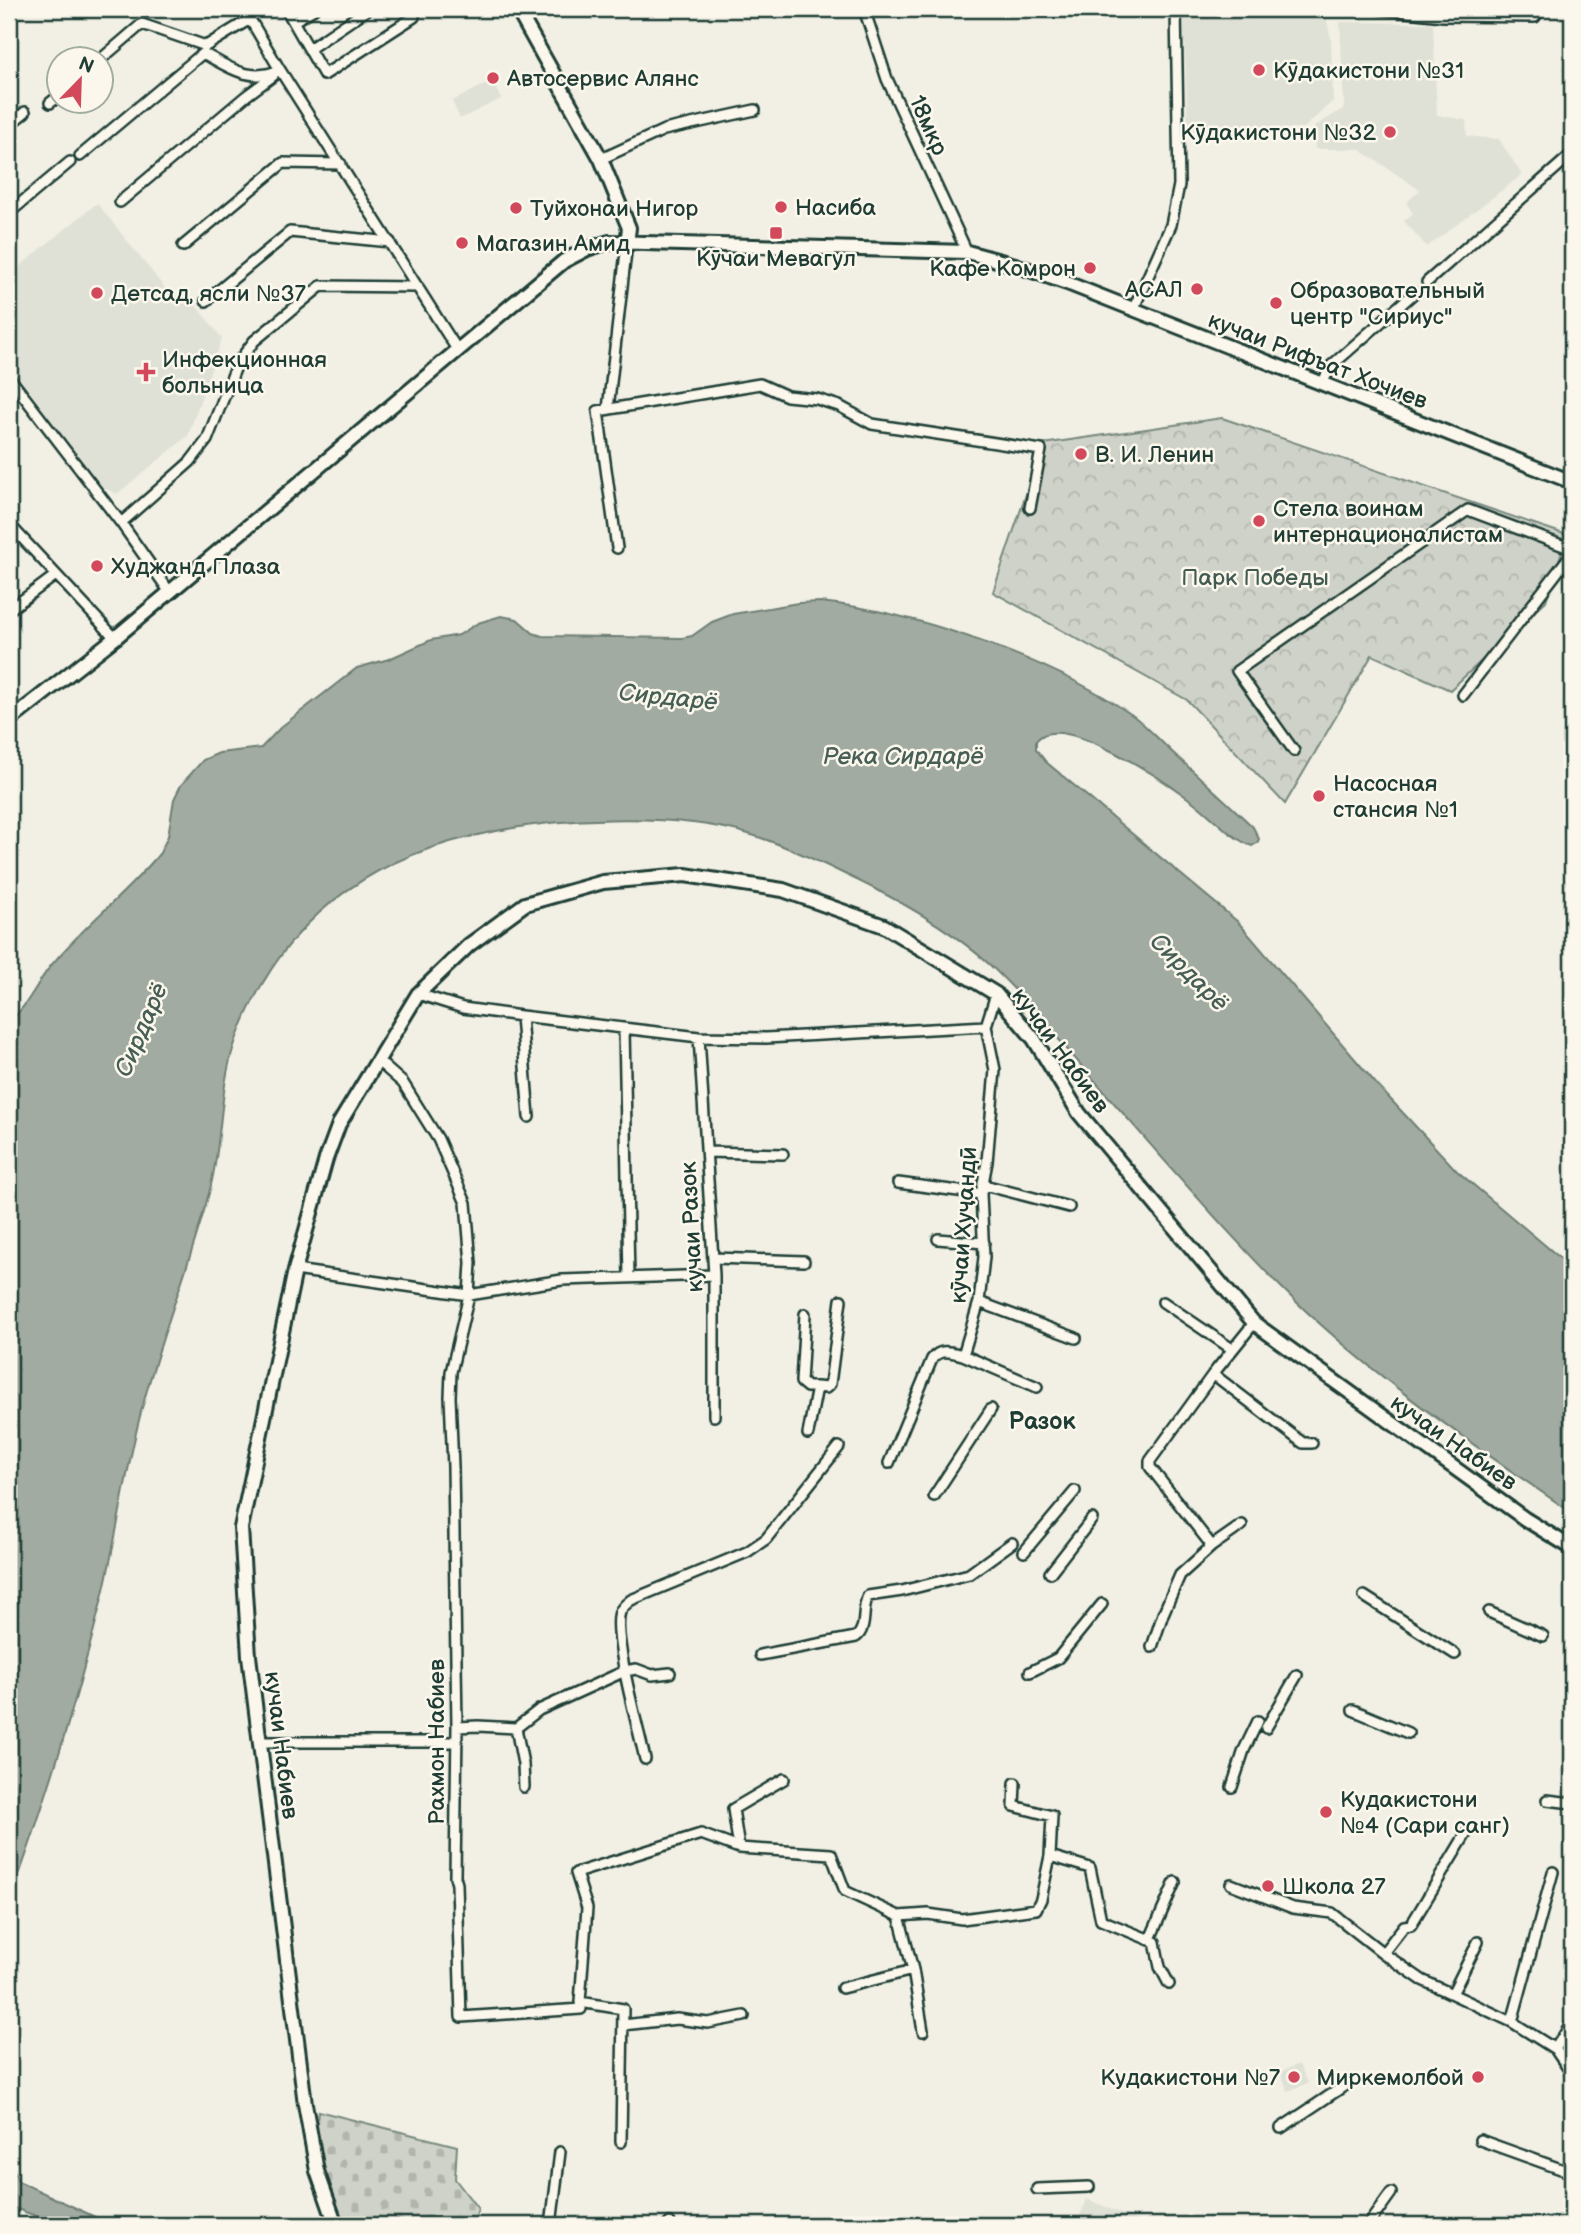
<svg xmlns="http://www.w3.org/2000/svg" width="1581" height="2234" viewBox="0 0 1581 2234" font-family="'Balsamiq Sans',sans-serif">
<defs>
<pattern id="cemetery-stones" width="16" height="16" patternUnits="userSpaceOnUse" patternTransform="scale(1.75)"><rect width="16" height="16" fill="#cfd2c8"/><path d="M2 7V4a2 2 0 0 1 4 0v3zM10 15v-3a2 2 0 0 1 4 0v3z" fill="#b1b5ac"/></pattern>
<pattern id="park-crowns" width="20" height="18" patternUnits="userSpaceOnUse" patternTransform="scale(1.75)"><rect width="20" height="18" fill="#cfd2c8"/><path d="M2 6a3 3 0 1 1 6 0M12 15a3 3 0 1 1 6 0" fill="none" stroke="#b1b5ac"/></pattern>
</defs>
<rect width="100%" height="100%" fill="#f2f0e5"/>
<filter id="ink" filterUnits="userSpaceOnUse"><feTurbulence type="fractalNoise" baseFrequency=".0143" numOctaves="2"/><feDisplacementMap in="SourceGraphic" scale="14" xChannelSelector="R" yChannelSelector="G"/><feConvolveMatrix kernelMatrix="1 2 1 2 8 2 1 2 1" color-interpolation-filters="sRGB"/></filter>
<g filter="url(#ink)">
<!-- built -->
<path fill="#e0e1d6" d="M1183 9H1324L1331 38 1333 101 1304 128 1188 132Z
M1340 22 1433 23 1437 115 1466 120 1467 136 1499 139 1522 175 1427 247 1404 221 1413 213 1406 203 1420 190 1359 149H1315L1314 127 1344 108Z
M492 81 501 99 460 119 452 101Z
M97 203 172 297 187 294 222 338 188 436 117 494 102 487 9 365V275Z
M1299 2064 1308 2083 1288 2091 1280 2072Z
M1087 2199 1148 2225H1076Z"/>
<!-- cemetery -->
<path fill="url(#cemetery-stones)" stroke="#77887e" stroke-width="2" d="M318 2111 457 2146 455 2179 478 2209 474 2225H344C331 2188 312 2151 318 2111Z"/>
<!-- park -->
<path fill="url(#park-crowns)" stroke="#77887e" stroke-width="2" d="M1222 418 1567 535 1546 601 1450 690 1372 655 1285 804 1187 700 993 592 1043 444Z"/>
<!-- water -->
<path fill="#a2aba1" stroke="#6e7f75" stroke-width="2" d="M820 602C914 611 1055 661 1132 715 1146 725 1158 739 1171 751 1198 776 1226 801 1253 827L1259 839 1257 843 1252 846C1230 838 1211 815 1192 801 1169 784 1059 708 1036 741V749L1046 762 1238 922 1378 1086 1457 1171 1572 1268V1513C1469 1442 1365 1372 1276 1282 1210 1215 1148 1141 1085 1070 1054 1034 1025 998 990 965 955 933 913 908 871 887 832 868 793 848 752 835 674 811 548 817 469 837 356 864 277 929 236 1040 218 1090 223 1143 209 1193 189 1268 159 1340 140 1416 124 1479 116 1543 100 1606 75 1706 44 1807 9 1904V1022C29 1005 37 981 54 962 87 923 128 892 160 853L168 836 174 799 181 785 203 760 219 753 261 748 281 727 357 668 389 659 431 640 459 635 478 623 501 616 517 619 533 633 542 636 682 638 692 636 712 622 733 614 798 603Z
M9 2155 18 2181 112 2225H60L9 2206Z"/>
<g fill="none" stroke-linecap="round" stroke-linejoin="round">
<defs>
<path id="street" d="M244 9 280 70 458 351
M286 9 324 75 414 17
M864 9 887 79 967 252
M1379 9 1443 16 1535 17 1538 12
M294 21 314 9
M309 49 368 9
M100 60 142 24 206 46 250 19
M50 103 60 95
M9 125 25 112
M80 156 203 53C230 68 249 83 280 70
M601 159 664 130 755 110
M120 202 246 96 273 76
M9 213 70 162
M183 246 283 163 341 164
M1427 282 1572 154
M206 301 290 232 390 242
M1133 310 1171 225 1179 185 1176 9
M9 377 121 523 169 591
M1322 384 1331 366 1414 293
M608 409 627 243
M121 523 190 462 207 440 237 364 254 341 321 286 418 287
M9 524 115 638
M617 548 598 411 760 384 787 396 817 399 839 406 872 424 1041 450 1030 508
M9 610 56 575
M1463 695 1572 553
M1294 751 1237 671 1468 510 1572 549
M418 994 463 1008 521 1016 699 1037 766 1038 986 1026
M521 1016 529 1117
M624 1029 629 1278
M699 1037 714 1275V1416
M378 1061 403 1083 438 1139 466 1203 471 1263 469 1295 451 1372 450 1397 453 1467 457 1727 455 1877 457 1884 461 2017 581 2009 580 2002
M707 1152 783 1154
M898 1183 981 1194
M984 1185 1069 1207
M938 1239 984 1243
M714 1258 804 1261
M295 1270 469 1295 562 1280 714 1275
M979 1302 1076 1338
M1163 1302 1232 1349
M805 1314 801 1382 807 1387H817L808 1434
M963 1355 1037 1387
M1213 1374 1303 1443H1312
M817 1387 826 1388 830 1384 841 1300
M889 1463 932 1359C941 1348 950 1352 963 1355L979 1302 984 1257 981 1194 987 1162 995 1070 986 1026 996 994
M934 1496 991 1409
M1212 1546 1242 1525
M1024 1552 1075 1491
M1050 1573 1092 1519
M1364 1596 1455 1654
M1489 1612 1543 1636
M1152 1647 1163 1614 1180 1575 1212 1546 1150 1467V1461L1213 1374 1254 1323
M760 1655 856 1637C868 1628 861 1608 868 1596L902 1591 969 1574 1012 1543
M1030 1672 1058 1658 1102 1604
M1353 1710 1408 1733
M457 1727 478 1726 516 1728 539 1710 625 1671 636 1669 652 1675 670 1673
M516 1728 523 1764 524 1787
M1266 1728 1297 1675
M261 1742H457
M645 1759C639 1731 612 1635 620 1612 622 1607 626 1604 631 1600L747 1552 766 1539 839 1447
M1015 1783 1014 1806 1052 1816 1050 1856
M1232 1787 1244 1750 1258 1721
M1547 1800 1572 1803
M739 1848 733 1809 784 1779
M1231 1884 1293 1908 1332 1913 1383 1953 1422 1980 1512 2022 1555 2049 1572 2074
M1150 1939 1175 1882
M1383 1953 1404 1926 1411 1925 1467 1832
M913 1970 923 2031
M842 1988 913 1970 899 1916
M1452 1994 1478 1942
M1512 2022 1553 1872
M623 2025 677 2019 708 2023 744 2016
M1555 2049 1572 2023
M1281 2128 1344 2086
M1480 2140 1572 2173
M621 2142 623 2009 580 2002 587 1908 576 1873 701 1834 739 1848 831 1854 845 1891 899 1916 928 1914 962 1919 1036 1909 1041 1899 1050 1856 1090 1868 1101 1920 1155 1942 1160 1967 1169 1984
M1037 2189 1089 2187
M551 2225 560 2152
M668 2225 670 2223
M1368 2225 1391 2193
M1569 2225 1572 2201"/>
<path id="secondary" d="M517 9 601 159 629 228 627 243
M9 721 115 638 564 261 587 249 609 242 967 252 1015 265 1067 283 1572 482
M336 2225 317 2171 305 2104 249 1656 241 1528 295 1270 326 1159 339 1124 418 994 469 945 525 904 603 882 685 875 783 890 884 926 996 994 1034 1039 1079 1113 1254 1323 1525 1519 1572 1548"/>
</defs>
<!-- street casing -->
<use href="#street" stroke="#1f3d34" stroke-width="14"/>
<!-- secondary casing -->
<use href="#secondary" stroke="#1f3d34" stroke-width="18"/>
<!-- street -->
<use href="#street" stroke="#fbf7ec" stroke-width="9"/>
<!-- secondary -->
<use href="#secondary" stroke="#fbf7ec" stroke-width="12"/>
</g>
</g>
<!-- markers -->
<g fill="#d1495b" stroke="#fbf7ec" stroke-width="2.5">
<circle cx="1259" cy="70" r="7"/>
<circle cx="493" cy="78" r="7"/>
<circle cx="1390" cy="132" r="7"/>
<circle cx="781" cy="207" r="7"/>
<circle cx="516" cy="208" r="7"/>
<rect x="769" y="226" width="14" height="14" rx="3.5"/>
<circle cx="462" cy="243" r="7"/>
<circle cx="1090" cy="268" r="7"/>
<circle cx="1197" cy="289" r="7"/>
<circle cx="97" cy="293" r="7"/>
<circle cx="1276" cy="303" r="7"/>
<path d="M142.5 361.5h7v7h7v7h-7v7h-7v-7h-7v-7h7z"/>
<circle cx="1081" cy="454" r="7"/>
<circle cx="1259" cy="521" r="7"/>
<circle cx="97" cy="566" r="7"/>
<circle cx="1319" cy="796" r="7"/>
<circle cx="1326" cy="1812" r="7"/>
<circle cx="1268" cy="1886" r="7"/>
<circle cx="1294" cy="2077" r="7"/>
<circle cx="1478" cy="2077" r="7"/>
</g>
<g text-anchor="middle" stroke-width="5" stroke-linejoin="round" paint-order="stroke">
<!-- poi labels -->
<g font-size="23" fill="#1f3d34" stroke="#fbf7ec" text-anchor="start">
<text x="1273" y="78">Кӯдакистони №31</text>
<text x="507" y="86">Автосервис Алянс</text>
<text x="1376" y="140" text-anchor="end">Кӯдакистони №32</text>
<text x="795" y="215">Насиба</text>
<text x="530" y="216">Туйхонаи Нигор</text>
<text x="476" y="251">Магазин Амид</text>
<text x="776" y="266" text-anchor="middle">Кӯчаи Мевагул</text>
<text x="1076" y="276" text-anchor="end">Кафе Комрон</text>
<text x="1183" y="297" text-anchor="end">АСАЛ</text>
<text x="1290" y="298">Образовательный<tspan x="1290" dy="26">центр "Сириус"</tspan></text>
<text x="111" y="301">Детсад, ясли №37</text>
<text x="162" y="367">Инфекционная<tspan x="162" dy="26">больница</tspan></text>
<text x="1095" y="462">В. И. Ленин</text>
<text x="1273" y="516">Стела воинам<tspan x="1273" dy="26">интернационалистам</tspan></text>
<text x="111" y="574">Худжанд Плаза</text>
<text x="1333" y="791">Насосная<tspan x="1333" dy="26">стансия №1</tspan></text>
<text x="1340" y="1807">Кудакистони<tspan x="1340" dy="26">№4 (Сари санг)</tspan></text>
<text x="1282" y="1894">Школа 27</text>
<text x="1280" y="2085" text-anchor="end">Кудакистони №7</text>
<text x="1464" y="2085" text-anchor="end">Миркемолбой</text>
</g>
<!-- street labels -->
<g font-size="23" fill="#1f3d34" stroke="#fbf7ec">
<text transform="translate(929 125) rotate(66)" y="8">18мкр</text>
<text transform="translate(1318 360) rotate(21)" y="8">кучаи Рифъат Хочиев</text>
<text transform="translate(1061 1050) rotate(54)" y="8">кучаи Набиев</text>
<text transform="translate(963 1225) rotate(-86)" y="8">кӯчаи Хуҷандӣ</text>
<text transform="translate(691 1227) rotate(-93)" y="8">кучаи Разок</text>
<text transform="translate(1454 1442) rotate(35)" y="8">кучаи Набиев</text>
<text transform="translate(436 1742) rotate(-90)" y="8">Рахмон Набиев</text>
<text transform="translate(282 1745) rotate(83)" y="8">кучаи Набиев</text>
</g>
<!-- park labels -->
<g font-size="23" fill="#425b52" stroke="#fbf7ec">
<text x="1255" y="585">Парк Победы</text>
</g>
<!-- water labels -->
<g font-size="24" font-style="italic" fill="#465e55" stroke="#fbf7ec">
<text transform="translate(668 697) rotate(6)" y="8">Сирдарё</text>
<text x="903" y="764">Река Сирдарё</text>
<text transform="translate(1189 972) rotate(45)" y="8">Сирдарё</text>
<text transform="translate(141 1030) rotate(-67)" y="8">Сирдарё</text>
</g>
<!-- neighbourhood labels -->
<g font-size="24" font-weight="bold" fill="#1f3d34" stroke="#fbf7ec">
<text x="1042" y="1429">Разок</text>
</g>
</g>
<!-- margin -->
<rect width="1581" height="2234" fill="none" stroke="#fbf7ec" stroke-width="35"/>
<rect x="18" y="18" width="1546" height="2199" fill="none" stroke="#1f3d34" stroke-width="2.5" filter="url(#ink)"/>
<!-- north arrow -->
<g transform="translate(80 80) rotate(23)"><circle r="33" fill="#fbf7ec" stroke="#a3ada2" stroke-width="2"/>
<path d="M0-5L12 26L0 18L-12 26Z" fill="#d1495b"/>
<text y="-10" font-size="19" font-weight="bold" text-anchor="middle" fill="#1f3d34">N</text>
</g>
</svg>
